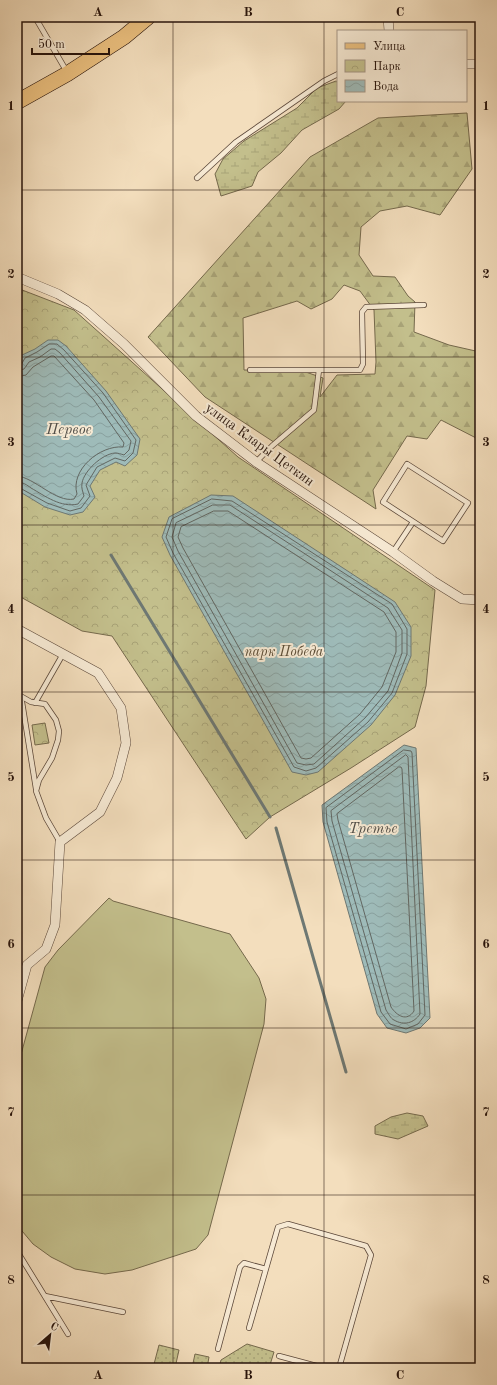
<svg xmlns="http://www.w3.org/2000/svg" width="497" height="1385" viewBox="0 0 497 1385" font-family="'Old Standard TT',serif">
<defs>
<pattern id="grass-dots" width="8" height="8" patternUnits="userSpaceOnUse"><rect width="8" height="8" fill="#c3bf8c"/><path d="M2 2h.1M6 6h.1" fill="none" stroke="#a8a377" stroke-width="1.8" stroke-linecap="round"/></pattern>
<pattern id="forest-firs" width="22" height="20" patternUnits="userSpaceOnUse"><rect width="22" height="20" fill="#c3bf8c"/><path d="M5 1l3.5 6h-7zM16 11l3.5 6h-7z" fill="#a8a377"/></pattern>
<pattern id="wetland-marsh" width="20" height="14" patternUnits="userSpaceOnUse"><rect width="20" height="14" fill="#c3bf8c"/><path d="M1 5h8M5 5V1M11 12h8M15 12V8" fill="none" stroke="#a8a377"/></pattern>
<pattern id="park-crowns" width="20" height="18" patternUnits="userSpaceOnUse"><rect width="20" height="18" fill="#c3bf8c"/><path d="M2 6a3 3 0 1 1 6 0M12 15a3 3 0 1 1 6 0" fill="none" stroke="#a8a377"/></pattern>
<pattern id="water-waves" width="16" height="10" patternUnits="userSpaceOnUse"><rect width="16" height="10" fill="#9ebbb9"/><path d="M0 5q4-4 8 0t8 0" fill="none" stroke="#88a09e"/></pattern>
</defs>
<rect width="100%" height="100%" fill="#f3debd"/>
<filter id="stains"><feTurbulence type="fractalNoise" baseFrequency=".005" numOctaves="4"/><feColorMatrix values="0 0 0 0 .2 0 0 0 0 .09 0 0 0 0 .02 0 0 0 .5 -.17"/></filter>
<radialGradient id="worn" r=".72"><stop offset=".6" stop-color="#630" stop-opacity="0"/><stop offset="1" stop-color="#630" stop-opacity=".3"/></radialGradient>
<!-- grass -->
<path fill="url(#grass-dots)" stroke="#75694c" d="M247 1344 274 1352 269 1368H219L221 1360Z
M159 1345 179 1350 175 1368H153Z
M195 1354 209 1357 207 1368H192Z"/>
<!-- forest -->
<path fill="url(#forest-firs)" stroke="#75694c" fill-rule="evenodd" d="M467 113 472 169 440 215 407 206 380 211 361 227 359 255 373 276 395 277 408 296 415 302 414 332 449 345 480 352V440L441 420 427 439 407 436 373 490 376 509 205 397 148 337 310 157 378 118ZM344 285 360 291 374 310 376 362 375 374 337 375 320 397 323 378 300 370H244L243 318 297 301 311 309 332 299Z"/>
<!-- wetland -->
<path fill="url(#wetland-marsh)" stroke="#75694c" d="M336 81 338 82V101H346L339 109 302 130 281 153 258 172 252 186 221 196 215 174 223 159 244 141 297 108 317 88Z
M407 1113 423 1116 428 1126 398 1139 375 1134V1126L391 1117Z"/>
<!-- park -->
<path fill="url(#park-crowns)" stroke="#75694c" d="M17 288 74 310 238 457 435 590 426 686 415 727 351 768 270 817 246 839 112 636 82 631 17 595Z
M45 723 49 743 35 745 32 725Z"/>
<!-- garden -->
<path fill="#c3bf8c" stroke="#75694c" d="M109 898 113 901 230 934 259 978 266 999 264 1024 208 1235 196 1249 132 1270 105 1274 75 1269 51 1257 33 1244 17 1225V1069L45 967 58 950Z"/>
<!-- water -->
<path fill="url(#water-waves)" stroke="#6e7873" d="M48 340H58L66 346 106 391 140 439 137 455 125 466 116 462 100 470 90 486 95 497 83 512 70 515 45 507 17 490V364L22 355 35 349Z
M211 495 233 496 395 602 411 627V656L395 695 371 725 318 772 306 775 292 772 170 555 162 537 169 517Z
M404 745 416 748 430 1018 420 1028 406 1033 387 1028 377 1014 323 822 322 805Z"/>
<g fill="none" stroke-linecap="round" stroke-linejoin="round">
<!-- shore -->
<path stroke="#626762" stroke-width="1" d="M17 366 21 365 25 358 37 352 49 344H57L64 350 103 393 136 440 133 453 125 461 115 458 97 467 86 485 90 496 81 508 70 511 47 503 20 488 17 487
M17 371 24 369 29 362 40 357 51 349H55L60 353 99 397 131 441 129 450 124 455C121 454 118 453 115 453 102 454 84 471 82 483 81 488 83 492 84 496L78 504C61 508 45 496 31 488 27 485 23 482 17 482
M17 377 26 375 33 367 51 356H54L94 400 124 443 123 447C100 445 70 470 77 494L74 499C56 503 34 477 17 476
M212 499 232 501 392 604 407 629V654L392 693 368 722 316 768 306 771 294 767 173 553 166 537 172 519Z
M213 505H230L388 608 402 630V653L388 691 365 718 314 764 306 765 297 763 178 551 172 537 176 523Z
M214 511H228L384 612 396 632V652L382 687 360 714 311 758 306 759 301 758 183 548 178 537 181 527Z
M404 750 411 751 412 753 425 1015 418 1024 406 1029 390 1024 381 1012 327 822 326 808Z
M406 755 408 757 420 1014C414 1023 404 1026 394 1020 391 1019 388 1013 386 1010L332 821 331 811Z
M399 767H401L402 769 414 1011C407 1022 397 1016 391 1007L338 820 337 814Z"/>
<!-- stream -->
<path stroke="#6e7873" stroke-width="3" d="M111 555 270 817
M276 828 346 1072"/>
<defs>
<path id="lane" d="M35 17 67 72
M197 178 236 142 324 81 338 74
M250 370H319
M256 462 272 446 314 410 319 370H360L363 364 362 312 366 307 424 305
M407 464 468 503 443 541 383 502Z
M393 552 413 522
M17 694 31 702 45 704 56 720 59 731 58 740 52 758 39 780 36 791 46 818 60 842
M22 702 36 789
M33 702 35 703 63 654
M17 1251 68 1334
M45 1296 123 1312
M249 1328 278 1227 288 1224 366 1246 371 1255 339 1368
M218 1349 240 1267 244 1263 266 1269
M279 1356 324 1368"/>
<path id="street" d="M388 17 389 31
M466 64H480
M17 277 58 294 85 310 124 344 196 416 256 462 393 552 433 581 462 599 480 600
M17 629 98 673 121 708 126 743 117 778 100 812 60 842 55 925 46 949 27 965 17 1001"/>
<path id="primary" d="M17 102 67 74 124 37 148 17"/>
</defs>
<!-- lane casing -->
<use href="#lane" stroke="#5a4638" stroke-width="6"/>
<!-- street casing -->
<use href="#street" stroke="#5a4638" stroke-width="10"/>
<!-- primary casing -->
<use href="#primary" stroke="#27130b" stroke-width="16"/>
<!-- lane -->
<use href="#lane" stroke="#f7ead4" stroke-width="4.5"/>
<!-- street -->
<use href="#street" stroke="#f7ead4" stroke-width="9"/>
<!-- primary -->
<use href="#primary" stroke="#eabf7e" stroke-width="15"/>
</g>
<!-- grid -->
<path fill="none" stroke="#27130b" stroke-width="1" stroke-opacity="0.55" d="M173 17V1368M324 17V1368M17 190H480M17 357H480M17 525H480M17 692H480M17 860H480M17 1028H480M17 1195H480"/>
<g text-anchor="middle" stroke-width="4" stroke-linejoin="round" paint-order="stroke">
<!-- street labels -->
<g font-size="14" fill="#27130b" stroke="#f7ead4">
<text transform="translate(260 444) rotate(36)" y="5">улица Клары Цеткин</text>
</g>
<!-- park labels -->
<g font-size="14" font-style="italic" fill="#5e4f38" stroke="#f7ead4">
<text x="284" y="656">парк Победa</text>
</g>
<!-- water labels -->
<g font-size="15" font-style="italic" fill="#514e48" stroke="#f7ead4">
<text x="69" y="434">Первое</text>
<text x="373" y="833">Третье</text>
</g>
</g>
<!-- margin -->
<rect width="497" height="1385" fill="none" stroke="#f3debd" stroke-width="44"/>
<!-- legend -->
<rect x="337" y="30" width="130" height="72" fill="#f7ead4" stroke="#a49484"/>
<rect x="345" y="43" width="20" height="6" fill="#eabf7e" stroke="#a49484"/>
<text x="373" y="50" font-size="12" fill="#27130b">Улица</text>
<rect x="345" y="60" width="20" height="12" fill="url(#park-crowns)" stroke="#a49484"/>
<text x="373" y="70" font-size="12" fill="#27130b">Парк</text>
<rect x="345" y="80" width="20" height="12" fill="url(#water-waves)" stroke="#a49484"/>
<text x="373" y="90" font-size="12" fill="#27130b">Вода</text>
<!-- north arrow -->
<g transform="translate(50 1335) rotate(28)" stroke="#f7ead4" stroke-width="3" paint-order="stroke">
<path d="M0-3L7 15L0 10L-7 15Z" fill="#27130b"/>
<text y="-6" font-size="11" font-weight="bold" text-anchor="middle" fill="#27130b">С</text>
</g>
<!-- scale -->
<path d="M32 48v6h77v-6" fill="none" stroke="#27130b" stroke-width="2"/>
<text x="38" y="48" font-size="12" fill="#27130b" stroke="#f7ead4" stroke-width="3" paint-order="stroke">50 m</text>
<rect x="22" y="22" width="453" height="1341" fill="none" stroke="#27130b" stroke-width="1.5"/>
<g font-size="13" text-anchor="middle" font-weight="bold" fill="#27130b">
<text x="98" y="16">A</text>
<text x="248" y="16">B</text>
<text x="400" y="16">C</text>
<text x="11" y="110">1</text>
<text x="486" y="110">1</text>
<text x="11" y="278">2</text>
<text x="486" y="278">2</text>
<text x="11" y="446">3</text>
<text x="486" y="446">3</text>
<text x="11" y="613">4</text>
<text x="486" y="613">4</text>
<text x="11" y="781">5</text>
<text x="486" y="781">5</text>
<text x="11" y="948">6</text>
<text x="486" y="948">6</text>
<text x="11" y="1116">7</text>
<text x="486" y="1116">7</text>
<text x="11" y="1284">8</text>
<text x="486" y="1284">8</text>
<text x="98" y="1379">A</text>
<text x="248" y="1379">B</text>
<text x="400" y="1379">C</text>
</g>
<rect width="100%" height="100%" filter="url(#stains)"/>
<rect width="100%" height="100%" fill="url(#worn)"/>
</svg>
